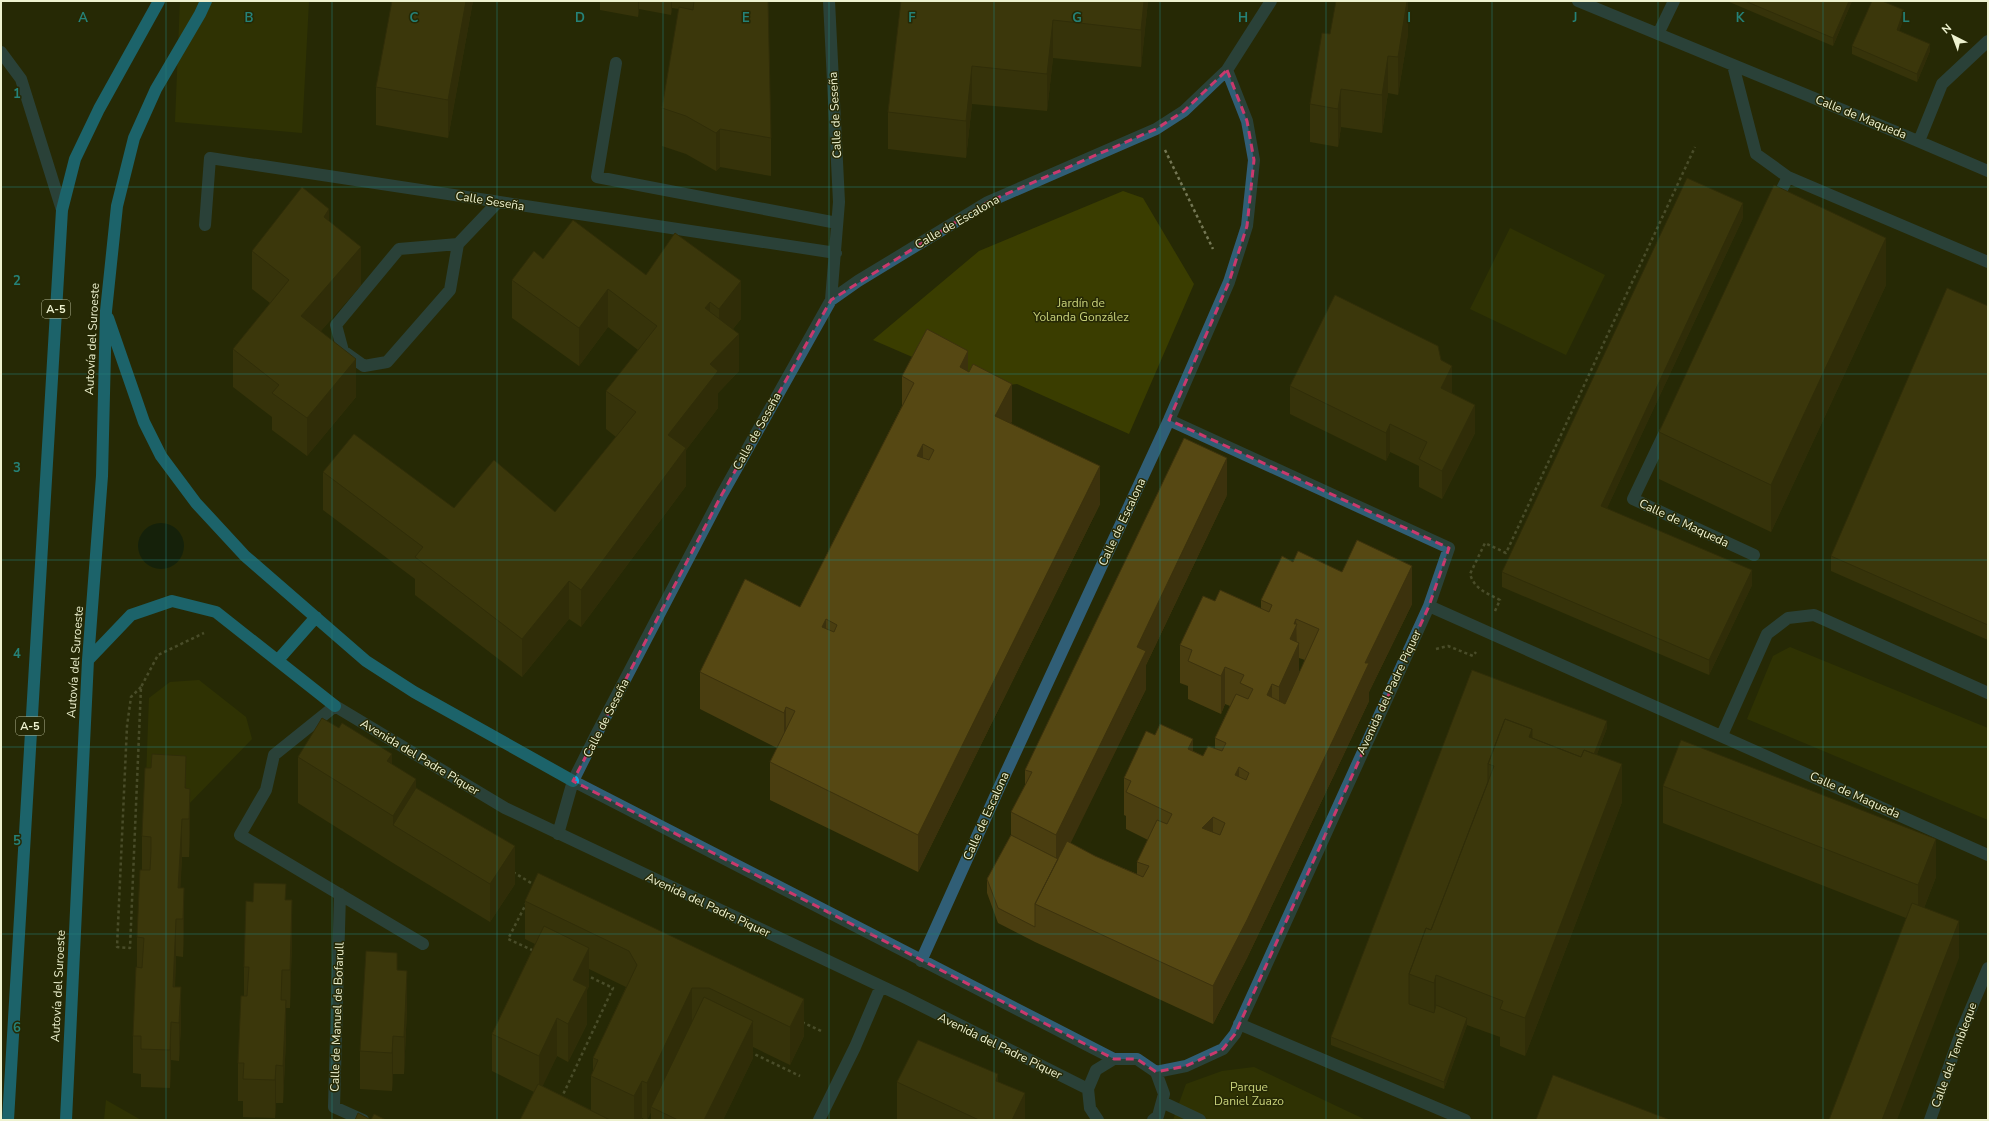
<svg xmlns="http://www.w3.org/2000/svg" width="1989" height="1121" viewBox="0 0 1989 1121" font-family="'Nunito Sans',sans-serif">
<rect width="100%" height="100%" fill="#262905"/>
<!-- green -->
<path fill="#3a3d00" d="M180 1H309L302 133 175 122Z
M1123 191 1143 198 1194 284 1129 434 1017 384 984 388 873 340 979 251Z
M1510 228 1605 275 1566 355 1470 309Z
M1790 647 1988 728V820L1747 719 1773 656Z
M199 680 246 717 252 739 185 808 145 806 149 698 170 682Z
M1254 1067 1366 1120H1173L1186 1084 1222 1071Z
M106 1100 141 1120H104Z"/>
<!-- water -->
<path fill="#011711" d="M138 546a23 23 0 1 1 46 0a23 23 0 1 1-46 0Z"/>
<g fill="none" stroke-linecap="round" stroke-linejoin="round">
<!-- path -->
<path stroke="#747754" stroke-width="2.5" stroke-dasharray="3 3" stroke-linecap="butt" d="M1165 150 1213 249
M1495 611 1500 600C1487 593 1475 590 1470 574L1485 543 1506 553 1695 147
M1436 649 1448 646 1473 656 1476 652
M141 687 131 697 127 726 117 947 130 948 141 687 158 655 204 633
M513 872 536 886
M527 902 508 939 534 951
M802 1022 821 1031
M750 1052 800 1076
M561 1099 613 988 586 975"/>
<!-- minor -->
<path stroke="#305e76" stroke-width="12" d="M1578 1 1906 136 1988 171
M1658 34 1674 1
M1 52 21 79 62 210
M616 63 597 177 837 223
M1733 65 1756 154 1788 177 1988 262
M1919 141 1942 84 1988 41
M1775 203 1788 177
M205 225 210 158 836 253
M458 244 450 290 387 362 364 366 343 351 336 325 399 249 458 244 498 202
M831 300 858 281 988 202 1156 129 1184 111 1227 70 1271 1
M1665 432 1633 499 1754 555
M1429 606 1988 855
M1722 735 1767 634 1788 618 1814 615 1988 693
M573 781 1114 1059
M558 834 573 781 596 735 721 496 831 300 839 202 829 1
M340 894 334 1107 363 1120
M423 944 240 835 266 790 274 755 335 706 505 808 904 997 1088 1089
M921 961 1003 779 1169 420 1229 282 1247 226 1254 160 1247 121 1227 70
M1239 1024 1465 1120
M1156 1072 1186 1066 1223 1049 1235 1034 1429 606 1449 548 1169 420
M1162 1102 1200 1120
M819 1120 855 1047 881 986
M1098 1120 1090 1108 1088 1089 1096 1070 1114 1059H1137L1156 1072 1164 1094 1158 1116 1153 1120
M1930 1120 1962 1030 1988 968"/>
<!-- highway -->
<path stroke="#10a8e4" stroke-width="12" d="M108 318 144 422 161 456 196 503 245 556 366 661 414 692 573 781
M88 660 131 615 172 601 216 612 335 706
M278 660 316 617
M8 1120 62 210 75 159 99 109 159 1
M66 1120 88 660 102 476 106 311 117 206 134 138 156 89 200 14 206 1"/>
</g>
<!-- wall -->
<path fill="#4a3e10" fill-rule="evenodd" d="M473 1 448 138 376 125V87Z
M590 1H768L771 138V176L720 167 716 171 686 154 662 146V108L679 9 672 8 671 15 639 9 638 17 600 10V2Z
M901 1H1148L1141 67 1053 58 1047 111 972 104 966 158 888 149V112Z
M1408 1V34L1398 95 1388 93 1382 133 1341 127 1338 147 1310 142V104L1330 34Z
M1727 1H1852L1833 46Z
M1904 18 1899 31 1930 51 1917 82 1852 54V46Z
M1743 218 1607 508 1752 585 1709 675 1502 587V572Z
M329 221 361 285 320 332 356 397 307 456 272 430V417L233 387V349L270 303 252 289V251Z
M675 233 741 319 733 329 739 371 718 393V408L686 450V486L581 627 569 619 522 677 415 595V579L323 510V472L454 508 555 512 616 437 606 429V391L638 350 608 327 579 366 512 318V280L543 259 646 275Z
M1886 285 1771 532 1659 479V432Z
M1988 306V640L1831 571V556Z
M1441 360 1452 394 1475 433 1442 499 1419 487V466L1390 452 1386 461 1290 414V386Z
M968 372 1012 421 1011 423 1100 504 918 872 770 800V762L777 748 700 709V672L800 607 902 406V376Z
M1227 495 1146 665V689L1070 843 1095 856 1137 874V862L1148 840 1126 829V816L1124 815V778L1193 751 1203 756 1215 748V738L1230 706 1225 704 1221 714 1188 699V686L1180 683V645L1215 601 1261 608V600L1293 562 1342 572 1412 604 1369 692V701L1334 775 1247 958 1213 1024 1035 942 998 923 987 893V879L1011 835V812L1025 786V770ZM1299 658 1305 660 1299 673Z
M1472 670 1607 728 1597 754 1622 802 1525 1056 1500 1046V1037L1467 1025 1444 1089 1331 1045V1037Z
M298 757 392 764 515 884 490 922 393 863 298 803Z
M1663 786 1936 877 1924 908 1959 958 1906 918 1663 823Z
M186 788 190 826 189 857H182L180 888 184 926 183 957 176 956 175 987 181 1024 179 1061 171 1060 170 1088 141 1087V1074L133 1073V1036L137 968V937L142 870V836Z
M286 900 292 938 290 1008H286V1038L283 1103H276L275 1118 243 1117V1101H238V1063L244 996V967Z
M525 901 804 999V1036L790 1065 753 1047V1058L723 1120H651V1112L647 1120H645L642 1118 641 1120H520L534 1092 492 1071V1034L535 944 525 939ZM589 969 626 987 593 1058V1071L591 1076V1110L542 1086 557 1056 568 1062 587 1024V990L589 986Z
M397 970 407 1008 404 1074H393L392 1091 360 1089V1051Z
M897 1082H998L1025 1120H897Z"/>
<!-- shaded-wall -->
<path fill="#3c320d" d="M466 1H473L448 138V100Z
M638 1H639V9L638 17Z
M671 1H672V8L671 15Z
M1144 1H1148L1141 67V30Z
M1407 1H1408V34L1398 95V57Z
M1849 1H1852L1833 46V38Z
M1904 10V18L1897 37V30Z
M1053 20V58L1047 111V74Z
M1930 44V51L1917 82V74Z
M1388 56V93L1382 133V95Z
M972 66V104L966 158V121Z
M1341 89V127L1338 147V109Z
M720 129V167L716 171V133Z
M1743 203V218L1601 521V506Z
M329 209V247L324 217Z
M1886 238V285L1771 532V485Z
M361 247V285L301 354V316Z
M741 281V319L719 346V309Z
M608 289V327L579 366V328Z
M710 302V340L705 308Z
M739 334V371L718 393V408L686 450V486L581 627V590L668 435 710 364Z
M968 351V388L960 367Z
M356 359V397L307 456V418Z
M1452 366V394L1441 388Z
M1012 384V421L995 453V416Z
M1475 405V433L1442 499V471Z
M1390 424V452L1386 461V433Z
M923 444V482L917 456Z
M1227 458V495L1146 665V689L1056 873V835L1137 647Z
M1100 466V504L918 872V835Z
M1412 566V604L1369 692V701L1334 775 1247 958 1213 1024V986L1365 663Z
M1752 570V585L1709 675V660Z
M569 581V619L522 677V639Z
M826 619V657L822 627Z
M1296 619 1297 648 1299 643V681L1279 725V687L1290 639 1294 624Z
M1225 667V704L1221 714V676Z
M1272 684V722L1267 695Z
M786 707V744L784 751V713Z
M1607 721V728L1581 795V787Z
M1532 729V767L1529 737Z
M1193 739V776L1188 749Z
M392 754V801L387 761Z
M186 756V793L185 788Z
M1622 764V802L1525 1056V1018Z
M1239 767V805L1235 775Z
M416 779V826L393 825V863V816Z
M190 789V826L189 857V819Z
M1213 817V855L1202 828Z
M182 819V857L179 919 178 888Z
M1936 839V877L1918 923V885Z
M515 846V884L490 922V884Z
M184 888V926L183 957V919Z
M292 900V938L290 1008V970Z
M176 919V956L173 1024V987Z
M1959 921V958L1897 1120H1882Z
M589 948V986L587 990V1024L568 1062V1024L573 980Z
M407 971V1008L404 1074V1037Z
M1436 975V1013L1434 1020V983Z
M181 987V1024L179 1061V1023Z
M692 988V1026L651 1107V1112L647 1120V1083Z
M804 999V1036L790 1065V1027Z
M286 1000V1038L283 1103V1066Z
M557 1018V1056L539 1094V1056Z
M1467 1018V1025L1444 1089V1082Z
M753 1021V1058L723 1120H704Z
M171 1022V1060L170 1088V1050Z
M393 1036V1074L392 1091V1053Z
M276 1065V1103L275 1118V1080Z
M998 1074V1112L996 1081Z
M642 1081V1118L641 1120H634V1096Z
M1025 1093V1120H1012Z"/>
<!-- building -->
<path fill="#564813" stroke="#3c320d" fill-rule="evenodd" d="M392 1H466L448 100 376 87Z
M694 1H768L771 138 720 129 716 133 686 116 662 108 679 7 693 10Z
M901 1H1144L1141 30 1053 20 1047 74 972 66 966 121 888 112Z
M1336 1H1407L1398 57 1388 56 1382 95 1341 89 1338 109 1310 104 1322 33 1330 34Z
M1745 1H1849L1833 38Z
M1872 1H1882L1904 10 1897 30 1930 44 1917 74 1852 46Z
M1687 178 1743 203 1601 506 1752 570 1709 660 1502 572Z
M1774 185 1886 238 1771 485 1659 432Z
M302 187 329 209 324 217 361 247 301 316 356 359 307 418 272 393 279 385 233 349 289 280 252 251Z
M573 220 646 275 675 233 741 281 719 309 710 302 705 308 739 334 710 364 718 371 668 435 686 448 581 590 569 581 522 639 415 557 423 547 323 472 354 434 454 508 494 460 555 512 636 412 606 391 657 326 608 289 579 328 512 280 534 251 543 259Z
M1947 288 1988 306V625L1831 556Z
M1335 295 1438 346 1441 360 1452 366 1441 388 1475 405 1442 471 1419 459 1427 442 1390 424 1386 433 1290 386Z
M927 329 968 351 960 367 969 372 973 364 1012 384 995 416 1100 466 918 835 770 762 795 711 786 707 784 713 700 672 745 579 800 607 914 383 902 376ZM923 444 934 450 929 460 917 456ZM826 619 837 625 834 632 822 627Z
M1184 438 1227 458 1137 647 1146 651 1056 835 1011 812 1032 772 1025 770Z
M1357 540 1412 566 1365 663H1369L1334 738 1247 920 1213 986 1035 904 1067 841 1095 856 1143 877 1149 866 1137 862 1157 820 1167 824 1172 814 1126 792 1131 781 1124 778 1146 731 1155 735 1160 724 1193 739 1188 749 1203 756 1208 746 1222 751 1226 743 1215 738 1236 694 1248 699 1253 689 1240 683 1244 675 1225 667 1221 676 1188 661 1192 650 1180 645 1203 596 1215 601 1220 590 1269 612 1272 605 1261 600 1282 556 1293 562 1298 551 1342 572ZM1296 619 1319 629 1285 704 1267 695 1272 684 1279 687 1299 643 1290 639 1297 624H1294ZM1239 767 1249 773 1246 780 1235 775ZM1213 817 1225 823 1220 835 1202 828Z
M1472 670 1607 721 1594 754 1584 750 1581 757 1532 738V729L1505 719 1488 764V782L1431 930 1426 928 1409 974V1004L1434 1013 1436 1005 1467 1018 1444 1082 1331 1037Z
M322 718 339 728 342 723 392 754 387 761 416 779 393 816 298 757Z
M1505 719 1532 729 1529 737 1581 757 1584 750 1622 764 1525 1018 1500 1009 1503 1001 1436 975 1434 983 1409 974 1426 928 1431 930 1494 766 1488 764Z
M1681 740 1936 839 1918 885 1663 786Z
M152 754 186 756 185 788 190 789 189 819H182L178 888H184L183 919H176L173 987H181L179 1023 171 1022 170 1050 141 1049V1036H133L136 967 142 968 144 938 137 937 140 870H150L151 852V837L142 836 145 768H151Z
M416 788 515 846 490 884 393 825Z
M1011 835 1058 859 1035 904V927L998 908 987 879Z
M538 873 804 999 790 1027 709 988H692L647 1083 642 1081 634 1096 591 1076 598 1060 593 1058 637 965 629 951 525 901Z
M254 883 286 884 285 900H292L290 970H282L281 1000H286L283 1066 276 1065 275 1080 243 1079 244 1063H238L241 996H247L249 967H244L246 901 253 902Z
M1912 903 1959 921 1882 1120H1829Z
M544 926 589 948 573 980 587 987 568 1024 557 1018 539 1056 492 1034Z
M366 951 397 953V970L407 971 404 1037 393 1036 392 1053 360 1051Z
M704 997 753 1021 704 1120H678L651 1107Z
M918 1040 998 1074 996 1081 1025 1093 1012 1120H979L897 1082Z
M1553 1075 1670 1120H1536Z
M538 1084 610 1120H520Z
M358 1113 371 1120 374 1114 386 1120H355Z"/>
<!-- marked area -->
<path d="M0 0H1989V1121H0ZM1227 70 1247 121 1254 160 1247 226 1229 282 1169 420 1449 548 1429 606 1235 1034 1223 1049 1186 1066 1156 1072 1137 1059H1114L573 781 721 496 831 300 988 202 1156 129 1184 111Z" fill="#262905" fill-opacity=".55" fill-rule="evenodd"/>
<path fill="none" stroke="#c9396d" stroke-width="3" stroke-dasharray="8 5" stroke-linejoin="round" d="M1227 70 1247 121 1254 160 1247 226 1229 282 1169 420 1449 548 1429 606 1235 1034 1223 1049 1186 1066 1156 1072 1137 1059H1114L573 781 721 496 831 300 988 202 1156 129 1184 111Z"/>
<!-- grid -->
<path fill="none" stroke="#258278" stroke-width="1" stroke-opacity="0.55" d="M166 1V1120M332 1V1120M497 1V1120M663 1V1120M829 1V1120M994 1V1120M1160 1V1120M1326 1V1120M1492 1V1120M1658 1V1120M1823 1V1120M1 187H1988M1 374H1988M1 560H1988M1 747H1988M1 934H1988"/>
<g text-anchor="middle" stroke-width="3" stroke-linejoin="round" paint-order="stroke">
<!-- shield labels -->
<g fill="#262905" stroke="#b2b693" stroke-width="1">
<rect x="42" y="300" width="28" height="18" rx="3"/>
<rect x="16" y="717" width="28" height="18" rx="3"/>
</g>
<g font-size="11" font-weight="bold" fill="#eef2d0">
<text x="56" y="313">A-5</text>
<text x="30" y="730">A-5</text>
</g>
<!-- street labels -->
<g font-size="12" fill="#eef2d0" stroke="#262905">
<text transform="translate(835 115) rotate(-93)" y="4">Calle de Seseña</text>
<text transform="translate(1861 117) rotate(22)" y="4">Calle de Maqueda</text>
<text transform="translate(490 201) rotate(9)" y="4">Calle Seseña</text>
<text transform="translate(957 222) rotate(-30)" y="4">Calle de Escalona</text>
<text transform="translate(92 339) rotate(-87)" y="4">Autovía del Suroeste</text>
<text transform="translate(757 431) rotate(-61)" y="4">Calle de Seseña</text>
<text transform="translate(1122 522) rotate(-65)" y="4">Calle de Escalona</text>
<text transform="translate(1684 523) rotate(25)" y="4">Calle de Maqueda</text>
<text transform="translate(75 662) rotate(-86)" y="4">Autovía del Suroeste</text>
<text transform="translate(1389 692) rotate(-65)" y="4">Avenida del Padre Piquer</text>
<text transform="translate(606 718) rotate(-63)" y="4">Calle de Seseña</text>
<text transform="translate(420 757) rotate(31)" y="4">Avenida del Padre Piquer</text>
<text transform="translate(1855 795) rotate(24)" y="4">Calle de Maqueda</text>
<text transform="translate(986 816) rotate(-66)" y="4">Calle de Escalona</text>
<text transform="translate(708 905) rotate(25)" y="4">Avenida del Padre Piquer</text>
<text transform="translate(58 986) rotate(-87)" y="4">Autovía del Suroeste</text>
<text transform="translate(337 1017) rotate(-88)" y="4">Calle de Manuel de Bofarull</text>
<text transform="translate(1000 1046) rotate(26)" y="4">Avenida del Padre Piquer</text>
<text transform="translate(1954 1055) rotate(-70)" y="4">Calle del Tembleque</text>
</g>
<!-- park labels -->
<g font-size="12" fill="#c8d17a" stroke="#262905">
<text x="1081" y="307">Jardín de<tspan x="1081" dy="14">Yolanda González</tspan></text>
<text x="1249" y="1091">Parque<tspan x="1249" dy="14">Daniel Zuazo</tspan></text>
</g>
</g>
<g font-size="13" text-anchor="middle" font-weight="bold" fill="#258278" stroke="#262905" stroke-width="3" stroke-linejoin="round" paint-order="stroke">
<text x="83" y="22">A</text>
<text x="249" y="22">B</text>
<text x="414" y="22">C</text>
<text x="580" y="22">D</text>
<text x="746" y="22">E</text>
<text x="912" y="22">F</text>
<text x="1077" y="22">G</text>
<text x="1243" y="22">H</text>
<text x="1409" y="22">I</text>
<text x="1575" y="22">J</text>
<text x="1740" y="22">K</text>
<text x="1906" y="22">L</text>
<text x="17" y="98">1</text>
<text x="17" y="285">2</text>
<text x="17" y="472">3</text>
<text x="17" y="658">4</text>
<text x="17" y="845">5</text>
<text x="17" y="1032">6</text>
</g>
<!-- border -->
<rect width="1989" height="1121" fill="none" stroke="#eef2d0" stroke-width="4"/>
<!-- north arrow -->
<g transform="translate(1953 36) rotate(318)" stroke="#262905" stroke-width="3" paint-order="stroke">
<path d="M0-3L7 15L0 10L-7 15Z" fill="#eef2d0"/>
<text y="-6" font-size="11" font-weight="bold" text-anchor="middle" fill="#eef2d0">N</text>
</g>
</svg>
